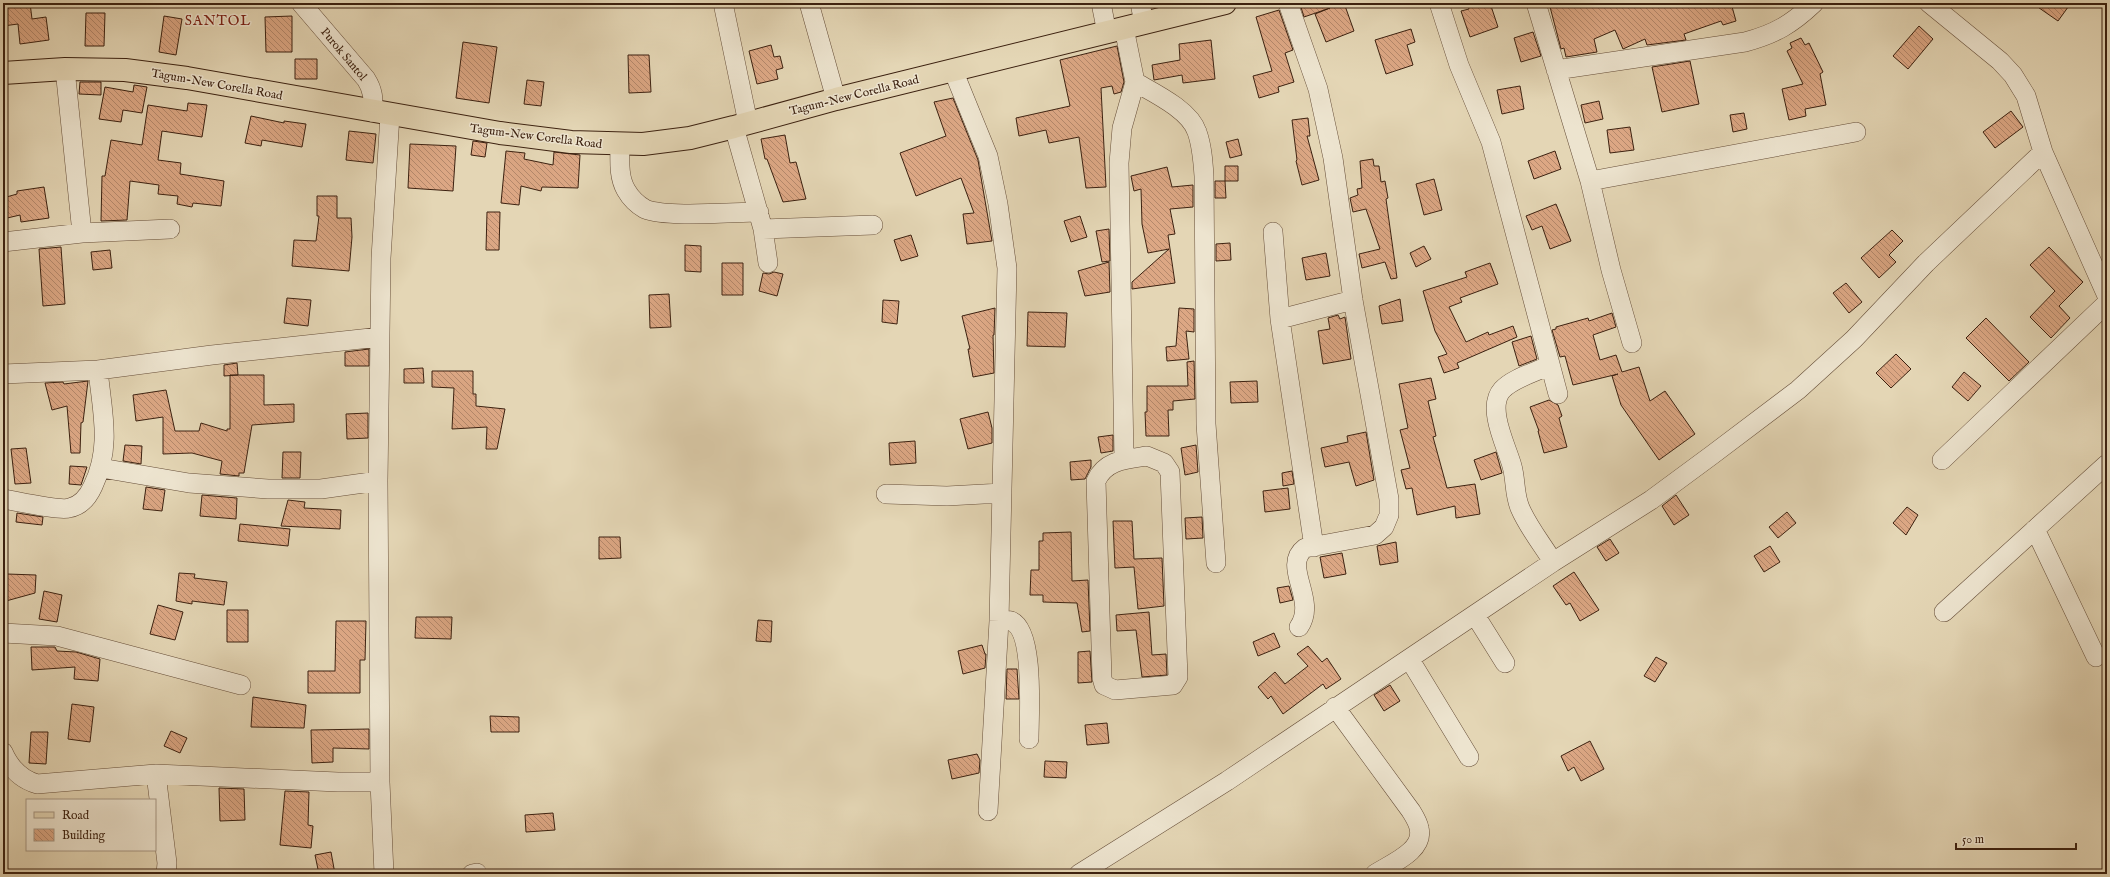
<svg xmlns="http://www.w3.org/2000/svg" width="2110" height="877" viewBox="0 0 2110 877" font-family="'IM FELL English',serif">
<defs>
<pattern id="building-back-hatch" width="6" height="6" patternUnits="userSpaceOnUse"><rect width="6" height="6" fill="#dca784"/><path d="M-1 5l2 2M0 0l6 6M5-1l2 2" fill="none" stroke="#b4886b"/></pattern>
</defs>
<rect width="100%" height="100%" fill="#e4d6b5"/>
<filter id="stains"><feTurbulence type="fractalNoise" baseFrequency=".005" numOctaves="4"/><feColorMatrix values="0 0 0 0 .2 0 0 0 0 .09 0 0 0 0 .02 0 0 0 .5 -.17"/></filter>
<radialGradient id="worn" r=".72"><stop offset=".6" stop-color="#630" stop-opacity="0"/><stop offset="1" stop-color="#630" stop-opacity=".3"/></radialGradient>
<!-- building -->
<path fill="url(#building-back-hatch)" stroke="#3c2110" d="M3 3H30L32 19 46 17 49 40 20 44 18 24 3 26Z
M1338 3 1339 5 1344 3 1354 31 1326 42 1315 14 1330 8 1304 17 1300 4Z
M1467 3H1490L1498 27 1470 37 1461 11 1469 9Z
M1549 3H1663L1664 7 1676 3H1731L1736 21 1723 25 1721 21 1684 34 1686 40 1647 45 1645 39 1623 49 1615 30 1594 39 1597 52 1566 57 1564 48 1561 49Z
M2032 3H2071L2058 21Z
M1279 10 1293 50 1285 53 1294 82 1278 87 1279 92 1259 98 1253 76 1272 71 1256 17Z
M86 13H105L104 46H85Z
M164 16 182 19 176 55 159 52Z
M292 16V52H266L265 17Z
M1919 26 1933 39 1908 69 1893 56Z
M1411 29 1415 42 1407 45 1413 65 1386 74 1375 40Z
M1533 32 1541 56 1521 62 1514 38Z
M1801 38 1805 45 1809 43 1823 72 1820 74 1826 105 1805 109 1806 116 1789 120 1782 89 1803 84 1787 51 1792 48 1790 43Z
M1211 40 1215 79 1183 83 1182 75 1154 80 1152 65 1180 60 1179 44Z
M463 42 497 47 489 103 456 98Z
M771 45 774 57 780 56 783 68 776 70 778 79 757 84 749 51Z
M1117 46 1124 82 1121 92 1114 94 1112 86 1101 88 1106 187 1086 188 1079 137 1049 143 1046 130 1019 136 1016 118 1070 106 1060 60Z
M628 55H649L651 92 629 93Z
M295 59H317V79H295Z
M1690 61 1699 104 1662 112 1652 67Z
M527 80 544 82 541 106 524 104Z
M80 82H101V95L79 94Z
M134 85 147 87 142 113 123 110 121 122 99 119 105 87 133 92Z
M1520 86 1524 109 1502 114 1497 90Z
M953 98 978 160 992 241 967 244 963 214 974 213 961 178 916 196 900 153 946 136 934 102Z
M1599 101 1603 119 1585 123 1581 105Z
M188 103 207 105 202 137 162 131 158 160 181 163 180 174 224 181 221 206 193 203 192 207 177 204 178 196 158 194 159 185 130 181 127 220 101 221 102 176H105L111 140 142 145 148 105 187 111Z
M2011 111 2023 127 1995 148 1983 132Z
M1744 113 1747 129 1733 132 1730 115Z
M251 116 284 123V121L306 124 302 147 262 140 261 146 245 143Z
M1308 118 1310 136H1307L1319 180 1302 185 1296 161 1297 160 1292 120Z
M1630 127 1634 150 1610 153 1607 130Z
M349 131 376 134 373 163 346 160Z
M785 135 790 163 796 162 806 199 783 202 767 159H765L761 139Z
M1238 139 1242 155 1230 158 1226 142Z
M473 141 487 143 485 157 471 155Z
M410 144 456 146 453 191 408 188Z
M506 151 525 153 524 159 553 165 554 152 580 155 578 188 542 187 541 191 521 186 519 205 501 203Z
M1555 151 1561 169 1534 179 1528 161Z
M1373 159 1374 166H1379L1381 182 1385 181 1388 198 1386 199 1397 278 1391 279 1385 262 1362 268 1359 254 1380 249 1366 209 1353 212 1350 198 1358 195 1357 189 1362 188 1360 161Z
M1225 166H1238V181H1225Z
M1167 167 1172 187 1193 185V207L1170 209 1175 234 1168 235 1175 283 1132 289V282L1169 249 1148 253 1142 224 1141 189 1134 191 1131 176Z
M1434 179 1442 210 1424 215 1416 184Z
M1215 181H1225L1226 198H1215Z
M44 187 49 218 21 222 20 215 3 219V198L17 194V191Z
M317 196H337V218H351L352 237 349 271 292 266 294 240 316 241 319 216H317Z
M1556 204 1571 241 1550 249 1542 226 1532 230 1526 216Z
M487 212H500L499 250H486Z
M1080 216 1087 237 1071 242 1064 221Z
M1109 229 1110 261 1102 262 1096 231Z
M1892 230 1903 241 1889 255 1896 262 1879 278 1861 258Z
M911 235 918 256 901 261 894 240Z
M1230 243 1231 260 1216 261V244Z
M685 245 701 246V272L685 271Z
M1424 246 1431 259 1416 267 1410 253Z
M61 247 65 304 43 306 39 249Z
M2049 247 2083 282 2059 306 2070 318 2051 338 2030 317 2055 291 2030 265Z
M110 250 112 268 93 270 91 252Z
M1326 253 1330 276 1306 280 1302 258Z
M1109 262 1110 292 1085 296 1078 271Z
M722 263H743V295H722Z
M1490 263 1498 284 1460 298 1462 302 1449 307 1466 342 1488 332 1489 335 1513 326 1517 337 1457 363 1459 368 1444 373 1438 357 1447 354 1435 331 1423 291 1467 277 1465 272Z
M774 272 783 274 777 296 759 291 763 273 769 274Z
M1846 283 1862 302 1849 313 1833 293Z
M669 294 671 327 650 328 649 295Z
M287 298 311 300 308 326 284 323Z
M1400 299 1403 321 1382 324 1379 306Z
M883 300 899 301 897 324 882 322Z
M995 308 994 335H993L994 373 973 377 968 349H970L962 316Z
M1179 308 1194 309V332L1186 331 1189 359 1167 361 1166 347 1176 346Z
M1028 312 1067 313 1065 347 1027 346Z
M1612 313 1616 327 1593 335 1600 360 1616 355 1622 372 1639 367 1650 401 1665 391 1695 434 1659 460 1621 405 1612 376 1618 374 1573 385 1565 356 1560 357 1552 330 1556 329V327L1588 318 1589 321Z
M1338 315 1340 319 1345 317 1351 359 1323 364 1318 331 1330 329 1328 318Z
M1986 318 2029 362 2009 381 1966 338Z
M1531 336 1537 359 1519 366 1512 342Z
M369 349V366H345V352Z
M1896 354 1911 369 1891 388 1876 373Z
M1194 361 1195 399 1173 401V410H1168L1169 436H1146L1145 412H1147V386H1188L1187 362Z
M237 363 238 375 224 376V365Z
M423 368 424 383H404V369Z
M432 371H473V394H476V406L505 409 497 449H486L487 427 452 429 454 388 432 387Z
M1964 372 1981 386 1968 401 1952 387Z
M230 375H264V405L294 404V422L252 425 244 473H239V476L220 474 222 461 192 453 163 454V417L136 421 133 395 166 390 175 431H199L201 423 227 431V429H230Z
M1431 378 1436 399 1428 401 1436 436 1433 437 1447 488 1475 484 1480 514 1456 518 1455 506 1417 515 1412 488 1406 489 1401 470 1410 468 1400 430 1408 428 1399 384Z
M88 381 83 422 81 423 80 453H71L67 406 52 410 45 383 63 382 64 384Z
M1257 381 1258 402 1231 403 1230 382Z
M1549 400 1558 405 1562 416 1559 418 1567 447 1544 453 1538 431H1539L1530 407Z
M988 412 992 428V443L968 449 960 419Z
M368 413V438L347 439 346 414Z
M1366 432 1374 480 1356 486 1349 462 1325 467 1321 448 1348 442 1347 436Z
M1113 435V451L1101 453 1098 437Z
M915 441 916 463 890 465 889 443Z
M125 445 142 446 141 464 123 461Z
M1196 445 1198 472 1185 475 1181 448Z
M26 448 31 483 15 484 11 449Z
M283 452H301L300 478H282Z
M1496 452 1502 473 1481 480 1474 460Z
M1091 460V467L1085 479 1071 480 1070 462Z
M70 466 87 467 81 485 69 484Z
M1292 471 1294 484 1283 486 1282 473Z
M146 487 165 490 162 511 143 509Z
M1288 488 1290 509 1265 512 1263 491Z
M202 495 237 498 236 519 200 516Z
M1676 495 1689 515 1674 525 1662 506Z
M288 500 305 502 304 508 341 510 340 529 281 526Z
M1907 507 1918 515 1906 535 1893 523Z
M1787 512 1796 523 1778 538 1769 527Z
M17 513 43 517 42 525 16 522Z
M1202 517 1203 538 1186 539 1185 518Z
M1113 521H1132L1134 559 1162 558 1164 606 1138 609 1134 567 1115 568Z
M240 524 290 529 288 546 238 541Z
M1071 532 1072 581 1088 580 1090 631 1082 632 1077 603 1043 602V595H1030L1031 570H1039V541H1043V533Z
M599 537H620L621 558 599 559Z
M1610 539 1619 553 1606 561 1597 547Z
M1396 542 1398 562 1380 565 1377 546Z
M1770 546 1780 562 1764 572 1754 556Z
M1342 553 1346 574 1324 578 1320 557Z
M1574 572 1599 610 1580 621 1570 603 1566 605 1553 586Z
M179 573 195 574 194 578 227 582 224 605 192 601V604L176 601Z
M7 574 36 575 35 593 6 601Z
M1289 586 1293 600 1280 603 1277 588Z
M44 591 62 595 57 622 39 619Z
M158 605 183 612 175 640 150 634Z
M227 610H248V642H227Z
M1149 612 1152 655 1166 654 1167 675 1142 677 1136 630 1117 631 1116 615Z
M416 617H452L451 639 415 638Z
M758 620 772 621 771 642 756 641Z
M336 621H366L365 660H360V693H308V671H335Z
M1274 633 1280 647 1258 656 1253 642Z
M982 645 985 654H986L985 668 963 674 958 651Z
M1308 646 1322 662 1327 658 1341 679 1326 689 1323 684 1283 714 1271 696 1268 699 1258 687 1275 672 1285 684 1308 666 1297 654Z
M31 647H55L57 651 76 652 100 659 98 681 74 679 75 667 32 670Z
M1090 651 1092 682 1078 683V652Z
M1656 657 1667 663 1655 682 1644 676Z
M1007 669H1017L1019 699H1006Z
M1390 685 1400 701 1384 711 1374 695Z
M253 697 306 705 304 728 251 727Z
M72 704 94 707 90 742 68 739Z
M490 716 519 717V732H491Z
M1107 723 1109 743 1087 745 1085 725Z
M369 729V749L333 748V762L312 763 311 730Z
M171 731 187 738 180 753 164 746Z
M31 732H48L46 764 29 763Z
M1590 741 1604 769 1581 781 1574 767 1568 771 1561 756Z
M977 754 980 760 979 773 952 779 948 760Z
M1045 761 1067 762 1066 778 1044 777Z
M219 788 244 789 245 820 220 821Z
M285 791 309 792 308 825 313 826 311 848 280 845Z
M553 813 555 830 526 832 525 815Z
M331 852 335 874H319L315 855Z"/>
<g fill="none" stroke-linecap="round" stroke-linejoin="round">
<defs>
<path id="minor" d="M301 3 366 79C373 90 374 99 372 112
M723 3 748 123
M809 3 836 99
M1101 3 1107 33
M1140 3 1144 23
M1288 3 1318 89 1333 158 1353 300 1389 499V515L1384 527 1375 535 1305 548C1281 566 1318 600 1299 627
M1439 3 1459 65 1491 142 1558 394
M1536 3 1590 181 1611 270 1632 343
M1929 3 2000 61 2013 75 2026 96 2043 152 2107 296
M1124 28 1135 82 1122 128 1119 163 1124 459
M65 69 82 233
M953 70 988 156 998 204 1007 268 999 621 988 811
M1556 70 1745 42C1775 34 1792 24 1814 3
M1135 82C1154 93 1190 110 1197 132 1202 146 1203 161 1204 176L1206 424 1216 563
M734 127 763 229 768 263
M620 145C620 159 618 176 626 190 630 197 638 205 645 209 667 218 733 212 759 212
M1590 181 1856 132
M763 229 873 225
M1273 232 1280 319 1314 547
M3 242 82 233 170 229
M1280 319 1353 300
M1550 365C1536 372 1513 378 1502 390 1486 408 1507 447 1512 466 1516 480 1514 494 1520 508 1528 527 1542 544 1553 562
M3 374 98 370
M1147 456 1164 463 1170 472 1178 677 1173 685 1115 690 1104 685 1102 678 1096 481C1105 460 1127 459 1147 456Z
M1942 460 2107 303
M101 468 189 483 268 489H321L378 481
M886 494 947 496 1002 493
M3 499C16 501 60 511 69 508 81 506 88 497 93 486 112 447 102 411 98 370L212 355 380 337
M2035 529 2096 657
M1944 612 2107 464
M1475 615 1505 663
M999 621C1002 621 1008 620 1011 621 1035 630 1029 716 1029 739
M3 633 57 636 241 685
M1410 660 1469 757
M1335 707 1411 811C1414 816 1418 822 1419 828 1425 851 1390 864 1375 874
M3 752C10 768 20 779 37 784L156 774 338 782H380
M156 774 167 863 166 874
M384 874 380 782 378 481 381 258 390 115
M472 874 477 873
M1079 874 1227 781 1553 562 1651 500 1712 455 1798 390 1854 339 1926 263 2043 152"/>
<path id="major" d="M3 73 65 69 125 70 187 78 500 133 571 142 643 144 690 138 734 127 836 99 1225 3"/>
</defs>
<!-- minor casing -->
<use href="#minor" stroke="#664e39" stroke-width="20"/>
<!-- major casing -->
<use href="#major" stroke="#3c2110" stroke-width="24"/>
<!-- minor -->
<use href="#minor" stroke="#ede4cf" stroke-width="19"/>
<!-- major -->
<use href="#major" stroke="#e4d6b5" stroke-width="22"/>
</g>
<g text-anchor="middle" stroke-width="3" stroke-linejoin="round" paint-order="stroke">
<!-- street labels -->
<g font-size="12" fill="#3c2110" stroke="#ede4cf">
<text transform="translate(344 54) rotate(50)" y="4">Purok Santol</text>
<text transform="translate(217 84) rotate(10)" y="4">Tagum-New Corella Road</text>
<text transform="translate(854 95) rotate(-14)" y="4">Tagum-New Corella Road</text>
<text transform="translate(536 136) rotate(7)" y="4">Tagum-New Corella Road</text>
</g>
<!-- quarter labels -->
<g font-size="14" letter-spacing="1" fill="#7a1f14" stroke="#ede4cf">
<text x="218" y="25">SANTOL</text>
</g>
</g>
<!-- margin -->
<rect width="2110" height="877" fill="none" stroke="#e4d6b5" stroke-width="16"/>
<rect x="4" y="4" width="2102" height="869" fill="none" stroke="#3c2110" stroke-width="2"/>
<rect x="8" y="8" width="2094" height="861" fill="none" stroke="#3c2110"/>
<!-- legend -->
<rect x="26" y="799" width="130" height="52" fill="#ede4cf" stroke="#a69683"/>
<rect x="34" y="812" width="20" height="6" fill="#e4d6b5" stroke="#a69683"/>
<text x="62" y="819" font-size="12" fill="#3c2110">Road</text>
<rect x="34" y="829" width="20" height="12" fill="url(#building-back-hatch)" stroke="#a69683"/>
<text x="62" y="839" font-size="12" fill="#3c2110">Building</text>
<!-- scale -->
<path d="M1956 843v6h120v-6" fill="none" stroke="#3c2110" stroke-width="2"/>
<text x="1962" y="843" font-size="12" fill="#3c2110" stroke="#ede4cf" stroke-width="3" paint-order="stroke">50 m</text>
<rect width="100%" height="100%" filter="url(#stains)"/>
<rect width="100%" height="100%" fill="url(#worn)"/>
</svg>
